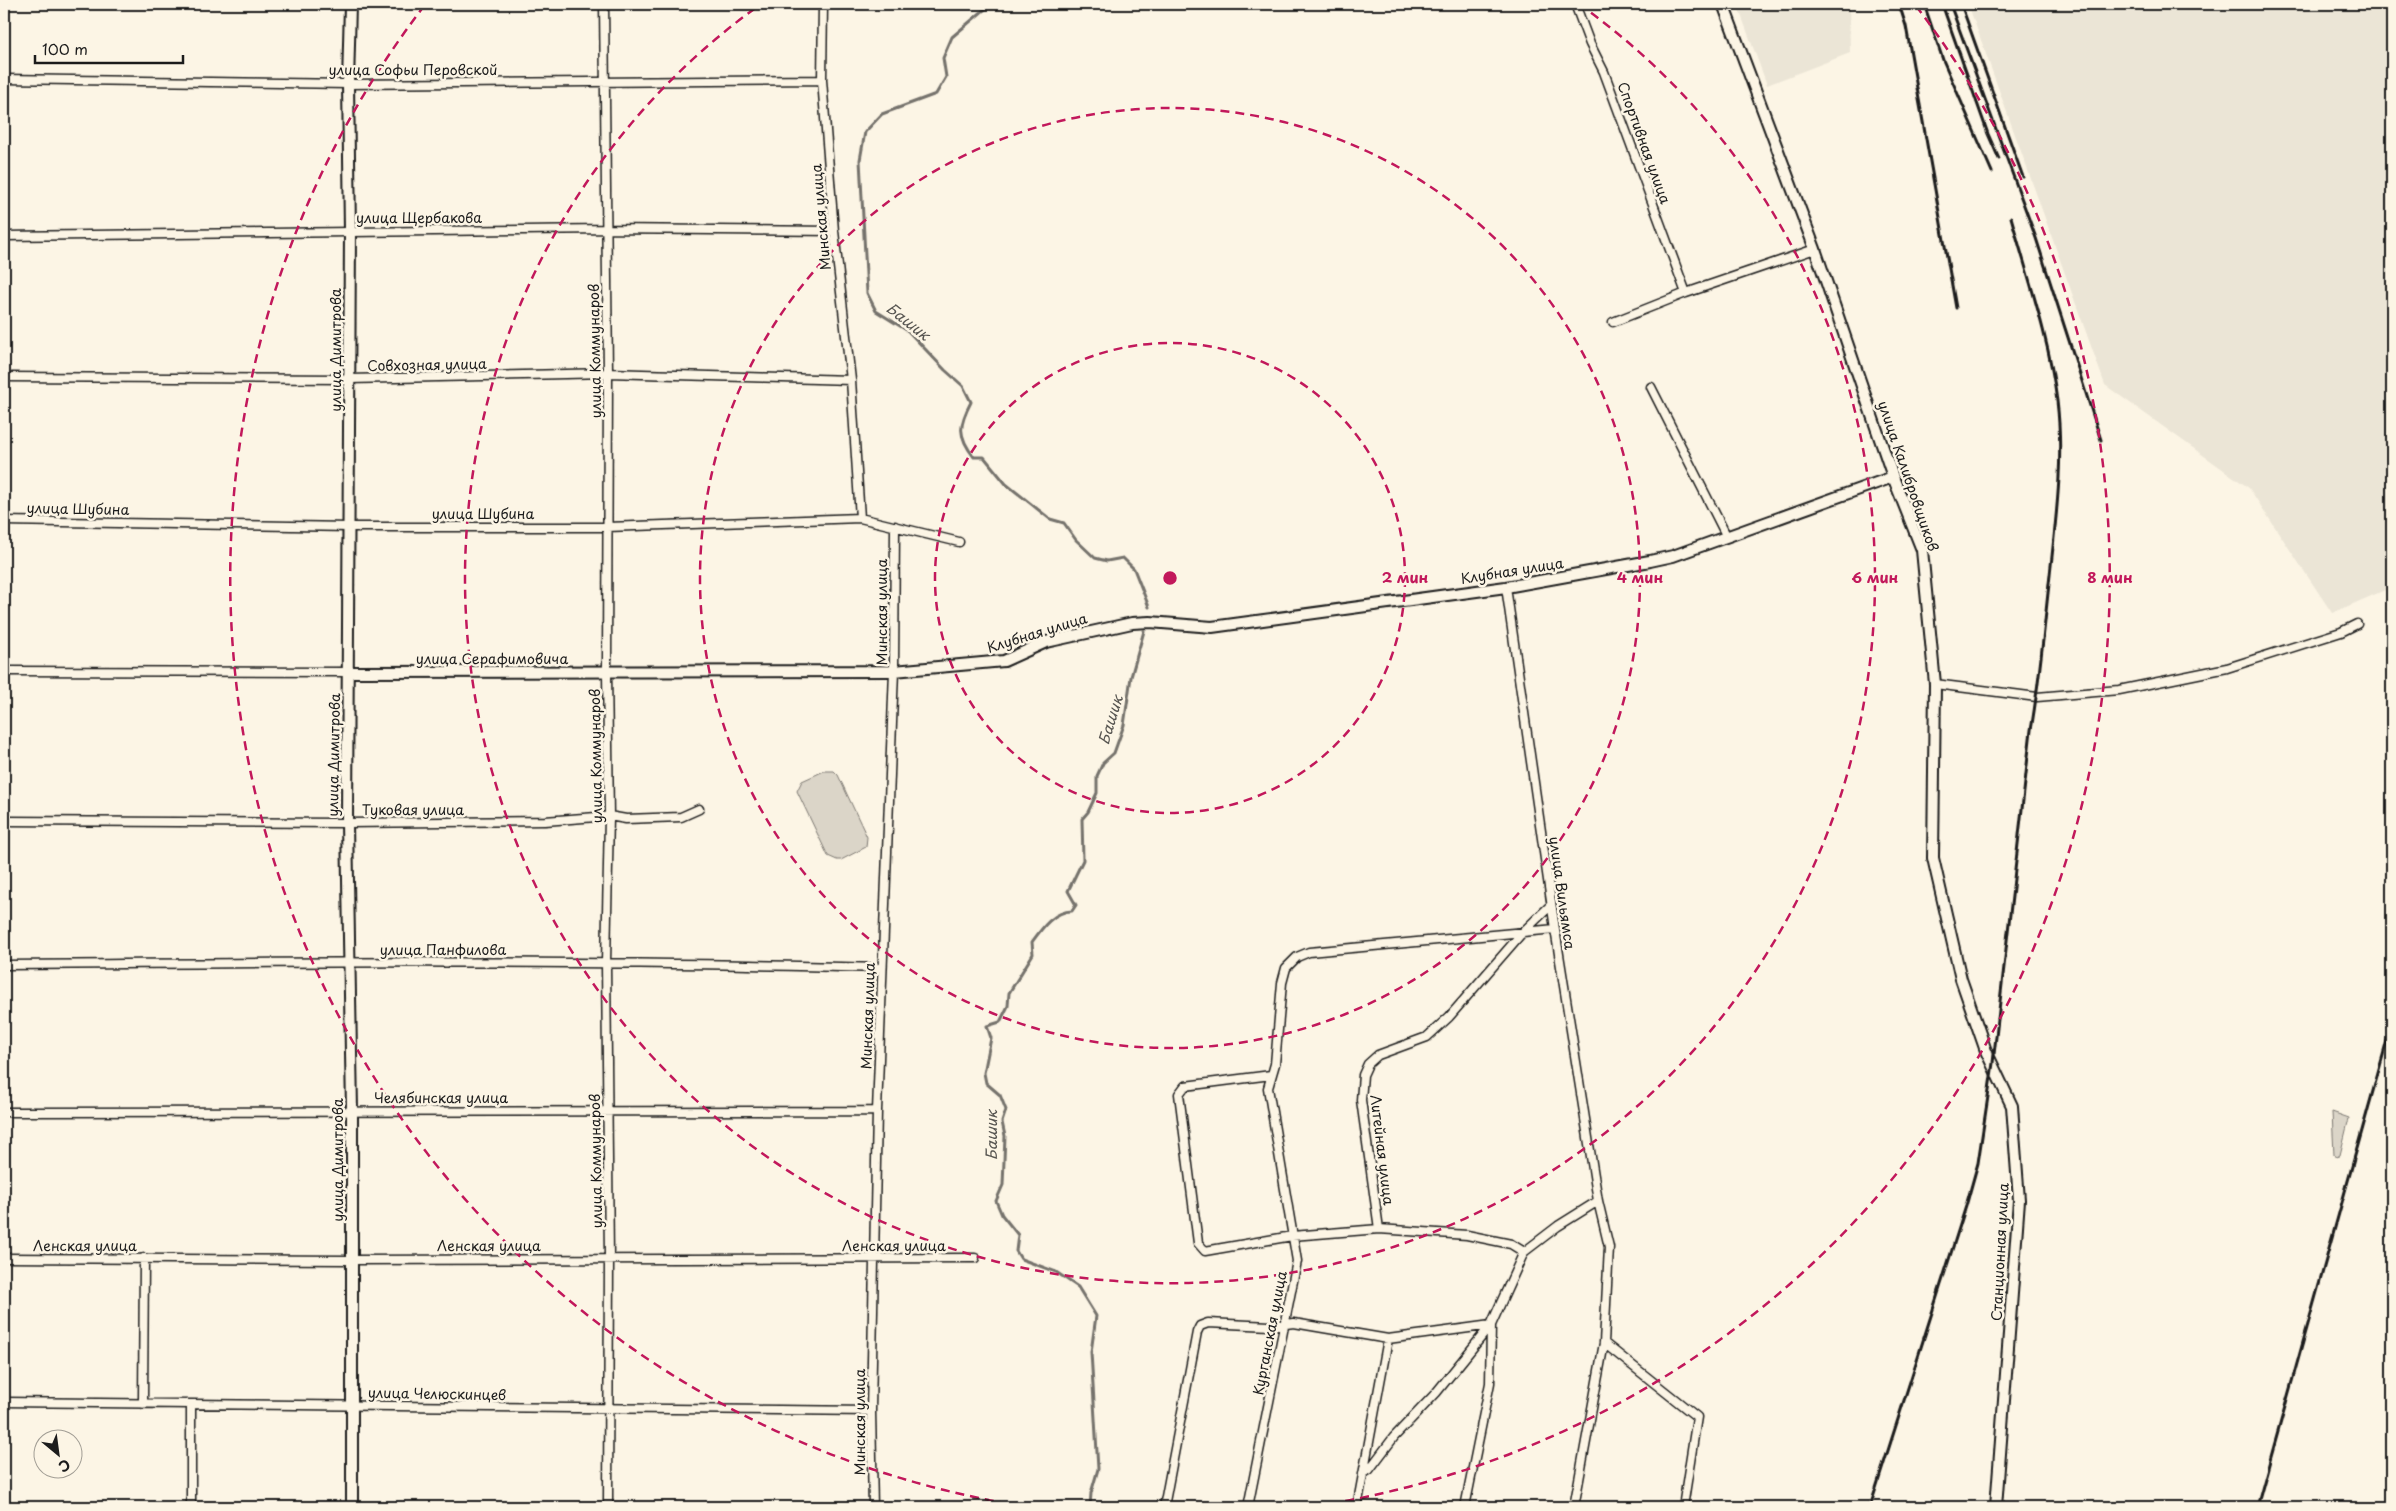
<svg xmlns="http://www.w3.org/2000/svg" width="2396" height="1511" viewBox="0 0 2396 1511" font-family="'Playpen Sans',sans-serif">
<rect width="100%" height="100%" fill="#fcf5e5"/>
<filter id="ink" filterUnits="userSpaceOnUse"><feTurbulence type="fractalNoise" baseFrequency=".02" numOctaves="2"/><feDisplacementMap in="SourceGraphic" scale="10" xChannelSelector="R" yChannelSelector="G"/><feConvolveMatrix kernelMatrix="1 2 1 2 8 2 1 2 1" color-interpolation-filters="sRGB"/></filter>
<g filter="url(#ink)">
<!-- built -->
<path fill="#ebe5d6" d="M1737 4H1849L1850 53 1767 85Z
M1968 4H2392V587L2332 613 2249 488 2105 385Z"/>
<!-- grass -->
<path fill="#dbd5c8" stroke="#7c7872" d="M824 771H834L838 775 867 837 866 847 841 860H837L828 856 797 791 802 781Z
M2332 1112 2349 1118 2340 1155 2337 1157 2334 1155Z"/>
<g fill="none" stroke-linecap="round" stroke-linejoin="round">
<!-- stream -->
<path stroke="#75726c" stroke-width="3" d="M991 4 952 37 943 58 946 77 936 94 882 114 865 132 860 160 867 293 876 311 908 331 945 370 963 386 971 402C959 425 957 435 974 457H984L1006 484 1050 519 1064 523 1076 540 1095 558 1107 561 1123 558 1134 569 1149 607
M1090 1507 1091 1493 1098 1469 1091 1352 1096 1316 1078 1287 1056 1272 1021 1259 1016 1251 1018 1235 1002 1215 996 1201 1003 1185 1005 1136 1002 1122 1006 1110 1000 1095 986 1083 984 1073 991 1038 987 1026 1000 1022 1008 1006 1009 993 1033 954 1032 942C1042 928 1054 911 1072 911L1076 905 1068 891 1083 860 1082 819 1088 812 1097 793V776L1103 763 1114 753 1124 725 1131 677 1144 631"/>
<defs>
<path id="minor" d="M604 4 608 373 607 673 609 816 606 963 609 1258 608 1507
M823 4 822 80 834 231 851 380 860 518
M1575 4 1590 44 1604 72 1686 293
M4 79 348 84 822 80
M4 236 605 229 834 231
M1613 322 1686 293 1815 249
M4 377 350 379 608 373 851 380
M1651 387 1727 537
M4 521 349 527H607L860 518 959 542
M1506 587 1555 929 1598 1201 1609 1247 1604 1343 1574 1507
M4 671 349 672
M1935 684 2037 697 2119 690 2227 668 2341 632 2357 624
M4 821 347 823 545 821 609 816 626 819 681 817 699 809
M4 965C297 962 589 960 882 968
M1271 1075 1185 1086 1179 1094 1198 1243 1205 1251 1292 1236 1379 1229 1467 1235 1511 1244 1524 1252
M4 1112 877 1111
M1379 1229 1361 1100 1363 1075 1368 1064 1378 1055 1427 1037 1449 1017 1522 933 1551 905
M4 1258 351 1260 975 1258
M1604 1343 1697 1417 1683 1507
M4 1402 871 1411
M143 1404 144 1258
M1363 1473 1369 1470 1394 1437 1436 1393 1491 1325
M191 1507V1404
M873 1507 871 1411 877 1111 894 671 895 526
M1164 1507 1197 1332 1200 1326 1208 1323 1270 1326 1294 1323 1388 1339 1491 1325
M1248 1507 1297 1261 1268 1088 1275 1064 1282 983 1286 968 1297 957 1309 952 1555 929
M1357 1507 1388 1339
M1465 1507 1490 1383 1491 1325 1524 1252 1558 1226 1598 1201"/>
<path id="tertiary" d="M350 4 348 84 350 231 347 823 352 1110V1507
M1723 4 1815 249 1893 477 1922 550 1935 684 1933 858 1961 979 1986 1051 2012 1106 2019 1200 1996 1507
M349 672 894 671 1004 661 1046 642 1132 623 1150 622 1212 627 1506 587 1650 561 1673 556 1893 477"/>
</defs>
<!-- minor casing -->
<use href="#minor" stroke="#1c1c1c" stroke-width="11"/>
<!-- tertiary casing -->
<use href="#tertiary" stroke="#1c1c1c" stroke-width="14"/>
<!-- minor -->
<use href="#minor" stroke="#fcf5e5" stroke-width="8"/>
<!-- tertiary -->
<use href="#tertiary" stroke="#fcf5e5" stroke-width="10"/>
<!-- rail -->
<path stroke="#1c1c1c" stroke-width="3" d="M1899 4 1906 26 1956 308
M1924 4 1943 60 1992 172
M1942 4 1988 134 1999 159
M1950 4 2036 238 2101 440
M1961 4 2023 177
M1870 1507 1966 1206 1978 1163 1993 1063 2031 730C2040 679 2044 627 2050 575 2056 518 2064 458 2057 401 2049 338 2028 278 2011 217
M2257 1507 2392 1023"/>
</g>
</g>
<!-- distance rings -->
<g fill="none" stroke="#c2185b" stroke-width="2.5" stroke-dasharray="9 6">
<circle cx="1170" cy="578" r="235"/>
<circle cx="1170" cy="578" r="470"/>
<path d="M1579 4A705 705 0 1 1 761 4"/>
<path d="M1023 1506A940 940 0 0 1 424 6M1916 6A940 940 0 0 1 1317 1506"/>
</g>
<g text-anchor="middle" stroke-width="5" stroke-linejoin="round" paint-order="stroke">
<!-- street labels -->
<g font-size="14" fill="#1c1c1c" stroke="#fcf5e5">
<text x="413" y="75">улица Софьи Перовской</text>
<text transform="translate(1644 143) rotate(70)" y="5">Спортивная улица</text>
<text transform="translate(821 217) rotate(-95)" y="5">Минская улица</text>
<text x="419" y="223">улица Щербакова</text>
<text transform="translate(336 350) rotate(-90)" y="5">улица Димитрова</text>
<text transform="translate(595 351) rotate(-91)" y="5">улица Коммунаров</text>
<text transform="translate(427 365) rotate(-1)" y="5">Совхозная улица</text>
<text transform="translate(1908 476) rotate(71)" y="5">улица Калибровщиков</text>
<text transform="translate(78 509) rotate(1)" y="5">улица Шубина</text>
<text x="483" y="519">улица Шубина</text>
<text transform="translate(1512 571) rotate(-9)" y="5">Клубная улица</text>
<text transform="translate(882 612) rotate(-90)" y="5">Минская улица</text>
<text transform="translate(1037 633) rotate(-17)" y="5">Клубная улица</text>
<text x="492" y="664">улица Серафимовича</text>
<text transform="translate(334 755) rotate(-89)" y="5">улица Димитрова</text>
<text transform="translate(596 756) rotate(-91)" y="5">улица Коммунаров</text>
<text x="413" y="815">Туковая улица</text>
<text transform="translate(1562 893) rotate(82)" y="5">улица Вильямса</text>
<text x="443" y="955">улица Панфилова</text>
<text transform="translate(868 1016) rotate(-88)" y="5">Минская улица</text>
<text x="441" y="1103">Челябинская улица</text>
<text transform="translate(1382 1150) rotate(83)" y="5">Литейная улица</text>
<text transform="translate(338 1160) rotate(-90)" y="5">улица Димитрова</text>
<text transform="translate(596 1161) rotate(-91)" y="5">улица Коммунаров</text>
<text x="85" y="1251">Ленская улица</text>
<text x="489" y="1251">Ленская улица</text>
<text x="894" y="1251">Ленская улица</text>
<text transform="translate(2000 1252) rotate(-87)" y="5">Станционная улица</text>
<text transform="translate(1270 1333) rotate(-79)" y="5">Курганская улица</text>
<text transform="translate(437 1394) rotate(1)" y="5">улица Челюскинцев</text>
<text transform="translate(860 1422) rotate(-90)" y="5">Минская улица</text>
</g>
<!-- water labels -->
<g font-size="15" font-style="italic" fill="#575551" stroke="#fcf5e5">
<text transform="translate(908 322) rotate(38)" y="5">Башик</text>
<text transform="translate(1111 720) rotate(-73)" y="5">Башик</text>
<text transform="translate(992 1135) rotate(-90)" y="5">Башик</text>
</g>
</g>
<circle cx="1170" cy="578" r="8" fill="#c2185b" stroke="#fcf5e5" stroke-width="2.5"/>
<g font-size="15" text-anchor="middle" font-weight="bold" fill="#c2185b" stroke="#fcf5e5" stroke-width="5" stroke-linejoin="round" paint-order="stroke">
<text x="1405" y="583">2 мин</text>
<text x="1640" y="583">4 мин</text>
<text x="1875" y="583">6 мин</text>
<text x="2110" y="583">8 мин</text>
</g>
<!-- margin -->
<rect width="2396" height="1511" fill="none" stroke="#fcf5e5" stroke-width="20"/>
<rect x="10" y="10" width="2376" height="1491" fill="none" stroke="#1c1c1c" stroke-width="2" filter="url(#ink)"/>
<!-- north arrow -->
<g transform="translate(58 1454) rotate(151)"><circle r="24" fill="#fcf5e5" stroke="#a29e95"/>
<path d="M0-4L9 19L0 12L-9 19Z" fill="#1c1c1c"/>
<text y="-8" font-size="14" font-weight="bold" text-anchor="middle" fill="#1c1c1c">С</text>
</g>
<!-- scale -->
<path d="M35 55v8h148v-8" fill="none" stroke="#1c1c1c" stroke-width="2.5"/>
<text x="42" y="55" font-size="15" fill="#1c1c1c" stroke="#fcf5e5" stroke-width="4" paint-order="stroke">100 m</text>
</svg>
